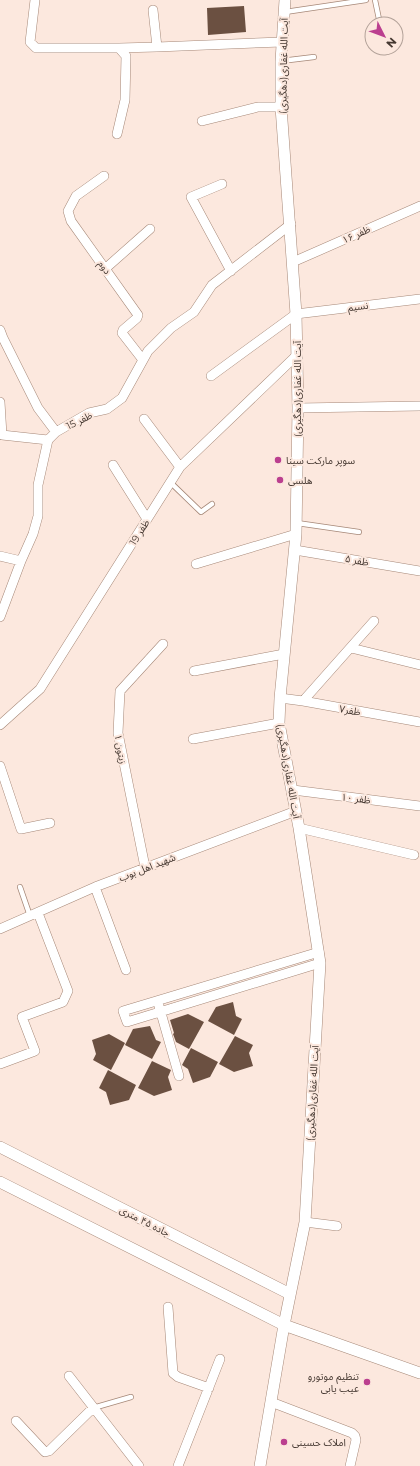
<svg xmlns="http://www.w3.org/2000/svg" width="420" height="1466" viewBox="0 0 420 1466" font-family="Montserrat,'Noto Sans Arabic',sans-serif">
<rect width="100%" height="100%" fill="#fce8de"/>
<!-- building -->
<path fill="#6b5041" d="M244 6 246 32 208 35 207 8Z
M233 1002 236 1016 242 1019 234 1035 208 1021 216 1007Z
M188 1014 204 1022 189 1049 176 1042 173 1034 174 1033 170 1020Z
M150 1026 156 1040 161 1042 152 1059 125 1045 133 1029Z
M109 1034 125 1043 111 1070 93 1060 96 1054 92 1040Z
M235 1036 253 1045 249 1053 253 1066 234 1072 219 1064Z
M191 1048 218 1062 210 1077 193 1083 188 1069 182 1065Z
M152 1061 171 1070 168 1077 172 1090 154 1096 138 1088Z
M108 1070 136 1085 129 1100 110 1105 106 1092 99 1088Z"/>
<g fill="none" stroke-linecap="round" stroke-linejoin="round">
<defs>
<path id="service" d="M375 0 380 24
M285 12 366 0
M386 48 387 52
M281 61 314 57
M170 482 201 512 212 504
M297 523 359 532
M20 887 30 916
M93 1408 131 1397"/>
<path id="minor" d="M35 0 30 42 36 48H119L126 56 125 100 117 134
M153 10 157 47 282 42
M119 48 157 47
M202 121 258 107H281
M104 176 76 196 68 211 71 221 138 315 137 318 123 330 122 333 143 360
M222 184 191 197 231 271
M293 262 420 206
M106 268 150 229
M0 330 3 338 38 408 56 432
M211 376 296 314 420 299
M0 402 2 435 48 440
M298 408 420 406
M144 419 180 467
M113 465 147 519
M295 550 420 571
M0 556 21 561
M196 564 296 534
M0 617 21 561 33 534 38 516V485L48 440 56 432 89 413 107 409 122 398 148 351 171 328 194 312 212 285 291 224
M351 648 420 665
M194 671 284 654
M280 698 303 701 420 722
M303 701 374 621
M0 725 40 689 180 467 297 355
M193 739 279 723
M0 766 21 829 50 823
M293 790 420 806
M299 828 414 855
M145 867 118 733 120 691 163 644
M95 887 126 970
M0 929 95 887 296 811
M319 952 123 1011 127 1022 320 963
M159 1006 179 1076
M0 1064 35 1051 22 1017 63 1002 68 991 38 913
M305 1222 337 1226
M168 1307 173 1373 178 1377 209 1388
M69 1376 139 1466
M271 1402 352 1433 355 1436 356 1440 350 1466
M16 1421 45 1452 49 1451 93 1408
M178 1466 220 1359"/>
<path id="tertiary" d="M0 1147 290 1294
M0 1182 284 1325 420 1373
M260 1466 284 1325 305 1222 320 963 299 828 279 723 280 698 296 534 298 408 296 314 281 107V61L285 0"/>
</defs>
<!-- service casing -->
<use href="#service" stroke="#a68878" stroke-width="6"/>
<!-- minor casing -->
<use href="#minor" stroke="#a68878" stroke-width="10"/>
<!-- tertiary casing -->
<use href="#tertiary" stroke="#a68878" stroke-width="12"/>
<!-- service -->
<use href="#service" stroke="#fff" stroke-width="4.5"/>
<!-- minor -->
<use href="#minor" stroke="#fff" stroke-width="9"/>
<!-- tertiary -->
<use href="#tertiary" stroke="#fff" stroke-width="11"/>
</g>
<!-- markers -->
<g fill="#bb3f8f" stroke="#fce8de" stroke-width="1.5">
<circle cx="278" cy="460" r="4"/>
<circle cx="280" cy="480" r="4"/>
<circle cx="367" cy="1382" r="4"/>
<circle cx="284" cy="1442" r="4"/>
</g>
<g text-anchor="middle" stroke-width="4" stroke-linejoin="round" paint-order="stroke">
<!-- street labels -->
<g font-size="10" fill="#453831" stroke="#fce8de">
<text transform="translate(283 66) rotate(-89)" y="4">آیت الله غفاری(دهگیری)</text>
<text transform="translate(356 234) rotate(-24)" y="4">ظفر ۱۶</text>
<text transform="translate(105 267) rotate(54)" y="4">دوم</text>
<text transform="translate(358 306) rotate(-7)" y="4">نسیم</text>
<text transform="translate(297 389) rotate(-90)" y="4">آیت الله غفاری(دهگیری)</text>
<text transform="translate(79 420) rotate(-27)" y="4">ظفر 15</text>
<text transform="translate(139 532) rotate(-58)" y="4">ظفر 19</text>
<text transform="translate(357 560) rotate(10)" y="4">ظفر ۵</text>
<text transform="translate(350 710) rotate(10)" y="4">ظفر۷</text>
<text transform="translate(121 749) rotate(80)" y="4">زیتون ۱</text>
<text transform="translate(289 771) rotate(80)" y="4">آیت الله غفاری(دهگیری)</text>
<text transform="translate(356 798) rotate(7)" y="4">ظفر ۱۰</text>
<text transform="translate(147 867) rotate(-21)" y="4">شهید اهل بوب</text>
<text transform="translate(312 1093) rotate(-87)" y="4">آیت الله غفاری(دهگیری)</text>
<text transform="translate(145 1221) rotate(27)" y="4">جاده ۴۵ متری</text>
</g>
<!-- poi labels -->
<g font-size="10" fill="#453831" stroke="#fce8de" text-anchor="start">
<text x="286" y="464">سوپر مارکت سینا</text>
<text x="288" y="484">هلسی</text>
<text x="359" y="1380" text-anchor="end">تنظیم موتورو<tspan x="359" dy="12">عیب یابی</tspan></text>
<text x="292" y="1446">املاک حسینی</text>
</g>
</g>
<!-- north arrow -->
<g transform="translate(384 36) rotate(132)"><circle r="19" fill="#fce8de" stroke="#b3a299"/>
<path d="M0-3L7 15L0 10L-7 15Z" fill="#bb3f8f"/>
<text y="-6" font-size="11" font-weight="bold" text-anchor="middle" fill="#453831">N</text>
</g>
</svg>
